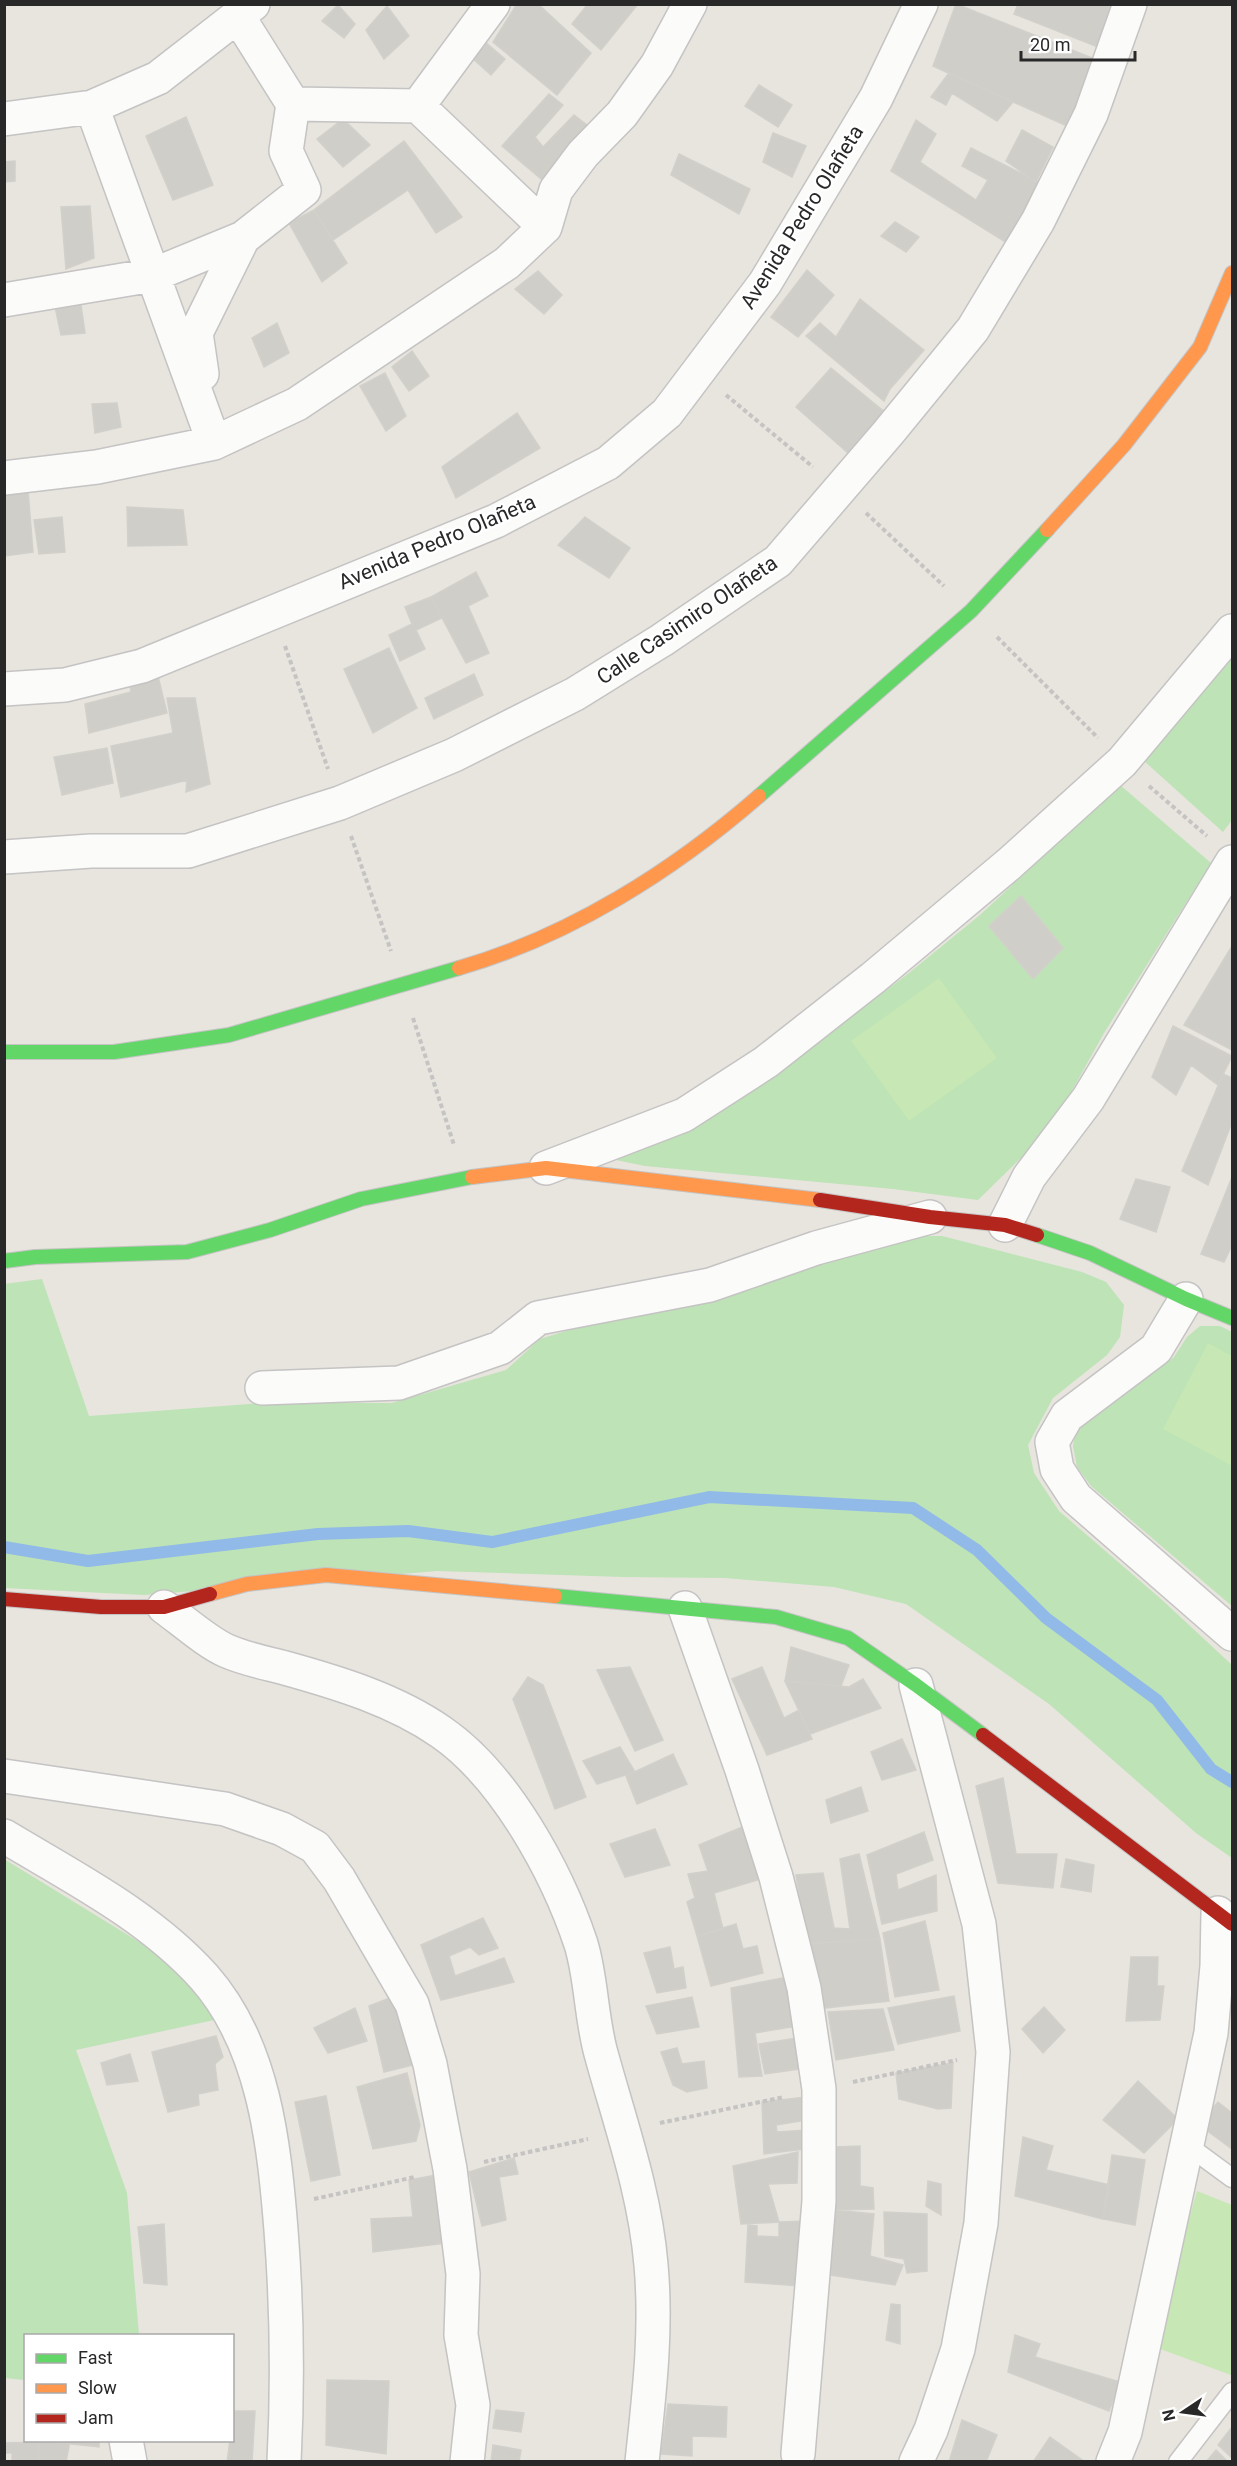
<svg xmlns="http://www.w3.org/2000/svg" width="1237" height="2466" viewBox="0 0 1237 2466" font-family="Roboto,sans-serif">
<rect width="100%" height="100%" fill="#e7e5de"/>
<!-- green -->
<path fill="#bde3b6" d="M1232 653V820L1223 832 1143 760Z
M1120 785 1211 863 1104 1033 1064 1105 1034 1145 978 1200 893 1189 645 1166 616 1160 618 1153 812 1046 909 973 980 915Z
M908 1236H942L1082 1272 1106 1282 1124 1305 1120 1337 1107 1355 1053 1398 1028 1445 1034 1473 1059 1511 1161 1599 1232 1665V1858L1196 1833 1049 1704 906 1604 834 1587 725 1578 623 1577 437 1571 144 1595 5 1588 4 1284 42 1279 89 1416 262 1403H392L506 1370 540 1339 576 1328 681 1305Z
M1200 1326H1220L1232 1332V1606L1091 1486 1077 1467 1073 1446 1076 1430 1089 1416 1118 1400 1174 1357 1187 1337Z
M4 1859 185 1970 214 2020 76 2050 127 2193 139 2335 26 2336 25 2380 4 2378Z"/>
<!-- pitch -->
<path fill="#c7e7b4" d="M939 978 997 1058 909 1121 851 1041Z
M1208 1343 1232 1356V1466L1163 1429Z
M1197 2191 1232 2205 1231 2375 1152 2346Z"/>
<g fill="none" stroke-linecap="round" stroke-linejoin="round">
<!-- stream -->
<path stroke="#91bae8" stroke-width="12" d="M4 1547 88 1561 318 1534 408 1531 492 1542 709 1497 913 1508 977 1550 1046 1618 1157 1700 1211 1769 1232 1782"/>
</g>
<!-- building -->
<path fill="#d0cec9" stroke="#d2d0ca" stroke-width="1.5" d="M517 4H538L591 53 557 95 493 42Z
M588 4H638L601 50 572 24Z
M956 4 1097 60 1067 126 933 66Z
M1018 4H1105L1111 7 1098 47 1014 14Z
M338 5 355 24 344 38 322 21Z
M387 6 409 36 384 59 366 30Z
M484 41 505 59 491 75 471 57Z
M949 73 1013 102 997 121 952 93 946 105 931 97Z
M759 85 792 105 778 127 745 106Z
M549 94 563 105 535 137 543 147 574 115 588 126 547 184 502 146Z
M186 117 213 185 173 200 146 136Z
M343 119 370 145 343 167 317 139Z
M916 120 936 134 920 162 976 200 988 180 962 166 971 148 1040 183 1007 243 891 171Z
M1022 130 1053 147 1036 182 1006 161Z
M773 133 806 146 792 177 763 162Z
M404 141 462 217 436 233 408 190 333 240 314 210Z
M679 154 750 189 739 214 671 175Z
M15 161V181L4 182V162Z
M90 206 94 258 66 269 61 207Z
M314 210 347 263 322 282 289 223Z
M895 222 919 237 906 252 881 236Z
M807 270 834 295 798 337 771 317Z
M538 271 562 295 544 314 515 289Z
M79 292 85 333 61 335 53 297Z
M860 299 924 350 890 389 884 401 806 336 820 323 836 337Z
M277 323 289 353 264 367 252 338Z
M412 351 429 376 409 391 392 367Z
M831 368 886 413 848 453 796 407Z
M385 373 406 416 386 431 360 386Z
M117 403 121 427 95 433 92 404Z
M517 413 540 448 456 498 442 467Z
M28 491 33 552 5 556 4 492Z
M127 507 183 510 187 545 128 546Z
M62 517 65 552 39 554 34 520Z
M585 517 630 548 609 578 558 545Z
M476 572 488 596 468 606 489 653 466 663 431 597Z
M431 597 442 618 416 630 425 649 400 661 389 635 412 624 405 607Z
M389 648 417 708 373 733 344 669Z
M157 672 167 713 89 733 85 704 131 692 129 679Z
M474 674 483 695 434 719 425 698Z
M167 698H195L210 784 186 792 187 780 121 797 111 746 173 733Z
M107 748 113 783 62 795 54 757Z
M1021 896 1063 948 1033 979 989 926Z
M1232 946V1050L1184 1025Z
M1173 1026 1232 1056 1218 1085 1191 1065 1176 1095 1152 1077Z
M1223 1074 1232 1078V1122L1208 1185 1182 1171Z
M1232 1177V1245L1224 1262 1201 1254Z
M1136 1179 1170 1187 1156 1232 1120 1219Z
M791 1647 849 1665 841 1686 785 1681Z
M630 1667 663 1740 635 1751 597 1670Z
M762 1667 784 1718 799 1710 812 1739 767 1755 732 1679Z
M528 1677 543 1685 586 1797 555 1809 513 1699Z
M863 1679 881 1708 810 1734 785 1681 849 1687Z
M902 1739 916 1770 882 1780 871 1752Z
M620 1747 635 1772 597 1784 583 1761Z
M673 1754 687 1784 637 1804 626 1776Z
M1003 1778 1016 1854H1057L1053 1888 998 1883 976 1786Z
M861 1787 868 1811 831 1823 826 1800Z
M747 1825 764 1878 714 1893 723 1929 697 1936 687 1902 695 1898 688 1874 708 1871 699 1845Z
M655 1829 670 1865 625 1877 610 1844Z
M924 1832 933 1860 896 1874 898 1890 936 1875 937 1911 882 1924 867 1855Z
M859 1854 880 1939 807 1944 796 1875 823 1873 834 1928 850 1929 840 1859Z
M1066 1859 1094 1865 1091 1892 1061 1887Z
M483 1918 498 1948 479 1955 470 1947 449 1956 455 1976 504 1958 514 1982 441 2000 421 1945Z
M925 1921 939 1990 895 1997 883 1933Z
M736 1924 743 1949 757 1946 763 1973 711 1986 697 1936Z
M880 1939 889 2001 817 2009 807 1944Z
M670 1947 674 1969 683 1967 686 1988 657 1993 644 1953Z
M1131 1957H1158L1157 1986H1164L1160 2020 1126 2021Z
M788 1977 798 2026 755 2033 762 2076 739 2077 731 1988Z
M395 1996 417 2064 384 2072 369 2006Z
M954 1996 960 2031 898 2044 888 2008Z
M692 1997 699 2027 657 2034 646 2006Z
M1044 2007 1065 2030 1043 2053 1022 2029Z
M355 2008 367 2041 328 2053 314 2028Z
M883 2009 894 2050 836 2060 828 2012Z
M216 2036 223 2057 215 2064 218 2090 198 2094 199 2105 168 2112 152 2052Z
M803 2037 806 2068 765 2074 759 2044Z
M677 2048 682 2064 704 2061 707 2088 687 2092 673 2085 661 2052Z
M130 2054 138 2081 107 2085 101 2063Z
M953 2063 951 2108 938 2109 899 2099 896 2073Z
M407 2073 420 2125 416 2141 373 2149 357 2087Z
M1138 2081 1178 2119 1144 2153 1103 2120Z
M326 2096 340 2175 311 2181 295 2102Z
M806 2097V2120L776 2125 777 2132 807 2130 804 2149 764 2154 762 2102Z
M1218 2102 1232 2113V2149L1198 2124Z
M1023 2137 1053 2146 1046 2170 1110 2185 1103 2219 1015 2196Z
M860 2146V2186L873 2188 874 2209 834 2210V2147Z
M798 2152 797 2183 768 2184 779 2222 741 2224 733 2166Z
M1112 2155 1145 2160 1135 2225 1103 2219Z
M514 2158 518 2174 499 2177 506 2220 482 2226 469 2172Z
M442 2174 446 2243 373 2252 371 2219 413 2217 409 2180Z
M928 2181 941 2184V2215L926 2206Z
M834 2210 874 2214 870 2256 903 2265 895 2285 831 2275Z
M884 2212 927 2214V2271L907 2273 904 2259 885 2256Z
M807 2221 802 2286 745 2282 748 2225 757 2226V2236L779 2237V2222Z
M164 2224 167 2285 144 2283 138 2227Z
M891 2304 900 2305V2344L886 2340Z
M1015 2335 1040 2344 1035 2357 1120 2382 1109 2411 1008 2372Z
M327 2380 389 2381 386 2454 326 2445Z
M668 2404 727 2407 726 2437 692 2436V2456L661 2454Z
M496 2410 524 2413 521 2432 493 2428Z
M233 2411H255L252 2462H227L230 2440H232Z
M962 2420 997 2435 986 2462H949Z
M1232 2427V2458L1218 2445Z
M1050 2437 1085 2462H1033Z
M54 2440H99V2447L54 2442Z
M70 2441 66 2462H38L39 2442Z
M39 2442V2462H12V2453H4V2443Z
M493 2445 521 2450 519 2462H491Z
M1216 2450 1228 2462H1206Z"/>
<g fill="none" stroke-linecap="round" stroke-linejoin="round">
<defs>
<path id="lane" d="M1187 2145 1232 2178
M1178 2462 1232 2392"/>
<path id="street" d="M239 18 293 104
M418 106 545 227
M92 107 214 443
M4 119 92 107 158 78 253 4
M4 300 153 275 243 238 304 190 286 151 293 104 418 106 493 4
M202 374 196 333 243 238
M4 478 97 467 214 443 297 404 507 263 545 227 556 190 583 154 622 114 657 65 690 4
M4 689 65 685 142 666 496 521 608 463 667 413 765 283 876 98 921 4
M4 857 91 851H188L340 803 454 755 575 694 662 640 778 561 888 433 973 329 1038 221 1091 114 1130 4
M546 1168 684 1115 766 1062 873 978 1009 864 1122 762 1232 631
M1005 1225 1029 1177 1088 1099 1232 862
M1186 1299 1156 1349 1067 1416 1052 1442 1057 1469 1076 1498 1232 1634
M262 1388 399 1383 500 1348 538 1318 710 1285 816 1248 930 1217
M164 1607C182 1620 208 1643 227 1651 245 1659 266 1663 285 1668 339 1683 395 1700 441 1732 505 1776 557 1872 581 1944 592 1980 591 2021 602 2057 621 2126 645 2193 651 2265 657 2331 649 2396 642 2462
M685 1608 742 1770 776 1877 804 1988 819 2089V2201L798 2454
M916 1685 979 1924 993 2052 981 2223 958 2349 931 2430 916 2462
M4 1776 225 1809 282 1829 315 1847 339 1879 412 2004 430 2064 450 2169 463 2274 461 2335 473 2405 467 2462
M4 1836C74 1878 149 1916 204 1977 264 2045 274 2143 281 2230 287 2307 288 2384 284 2462
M126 2440 130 2462
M1113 2462 1125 2432 1211 2033 1217 1966 1218 1913"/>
<path id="fast" d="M759 796 971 611 1047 530
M4 1052H114L229 1035 459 968
M1037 1235 1090 1253 1186 1299 1232 1318
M4 1261 35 1257 187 1252 270 1230 361 1199 472 1177
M555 1596 776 1617 848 1638 916 1685 983 1735"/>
<path id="slow" d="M1047 530 1124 445 1200 347 1232 273
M459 968C570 936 673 871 759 796
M472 1177 546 1168 820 1200
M210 1594 247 1584 326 1575 555 1596"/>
<path id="jam" d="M820 1200 930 1217 1005 1225 1037 1235
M4 1599 101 1607H164L210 1594
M983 1735 1232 1924"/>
</defs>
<!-- lane casing -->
<use href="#lane" stroke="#c5c3c3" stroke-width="21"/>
<!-- street casing -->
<use href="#street" stroke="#c5c3c3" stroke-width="36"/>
<!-- fast casing -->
<use href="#fast" stroke="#c5c3c3" stroke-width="16"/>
<!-- slow casing -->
<use href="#slow" stroke="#c5c3c3" stroke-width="16"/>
<!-- jam casing -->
<use href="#jam" stroke="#c5c3c3" stroke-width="16"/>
<!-- path -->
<path stroke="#c5c4c3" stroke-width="4" stroke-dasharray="4.5 3" stroke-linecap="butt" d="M726 395 813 467
M866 513 944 586
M997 637 1098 738
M285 646 328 769
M1149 786 1207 836
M351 836 391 951
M413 1018 454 1145
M853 2082 957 2060
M660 2123 784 2097
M484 2162 588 2139
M314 2199 415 2177"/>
<!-- lane -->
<use href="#lane" stroke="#fbfbfa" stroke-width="18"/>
<!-- street -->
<use href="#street" stroke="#fbfbfa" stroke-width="33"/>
<!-- fast -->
<use href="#fast" stroke="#63d668" stroke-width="14"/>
<!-- slow -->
<use href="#slow" stroke="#ff974d" stroke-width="14"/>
<!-- jam -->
<use href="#jam" stroke="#b3261e" stroke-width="14"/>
</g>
<g text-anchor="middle" stroke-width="5" stroke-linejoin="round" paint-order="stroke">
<!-- street labels -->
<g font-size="21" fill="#282828" stroke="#fff">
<text transform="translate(802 217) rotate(-58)" y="7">Avenida Pedro Olañeta</text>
<text transform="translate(437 542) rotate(-23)" y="7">Avenida Pedro Olañeta</text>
<text transform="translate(687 620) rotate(-34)" y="7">Calle Casimiro Olañeta</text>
</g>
</g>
<!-- border -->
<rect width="1237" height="2466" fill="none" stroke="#282828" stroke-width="12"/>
<!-- legend -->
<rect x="24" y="2334" width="210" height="108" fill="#ffffff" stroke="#a9a9a9" stroke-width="1.5"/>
<rect x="36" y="2354" width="30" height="9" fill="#63d668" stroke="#a9a9a9" stroke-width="1.5"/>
<text x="78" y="2364" font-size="18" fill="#282828">Fast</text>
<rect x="36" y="2384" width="30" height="9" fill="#ff974d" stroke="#a9a9a9" stroke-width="1.5"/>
<text x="78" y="2394" font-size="18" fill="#282828">Slow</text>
<rect x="36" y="2414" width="30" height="9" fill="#b3261e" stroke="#a9a9a9" stroke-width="1.5"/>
<text x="78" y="2424" font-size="18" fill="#282828">Jam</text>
<!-- north arrow -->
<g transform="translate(1183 2412) rotate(257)" stroke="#ffffff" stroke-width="4.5" paint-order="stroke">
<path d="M0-4.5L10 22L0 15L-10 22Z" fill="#282828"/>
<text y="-9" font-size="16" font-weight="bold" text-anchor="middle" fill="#282828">N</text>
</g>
<!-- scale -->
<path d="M1021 51v9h114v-9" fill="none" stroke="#282828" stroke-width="3"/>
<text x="1030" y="51" font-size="18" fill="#282828" stroke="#ffffff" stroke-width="4.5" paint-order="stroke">20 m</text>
</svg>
